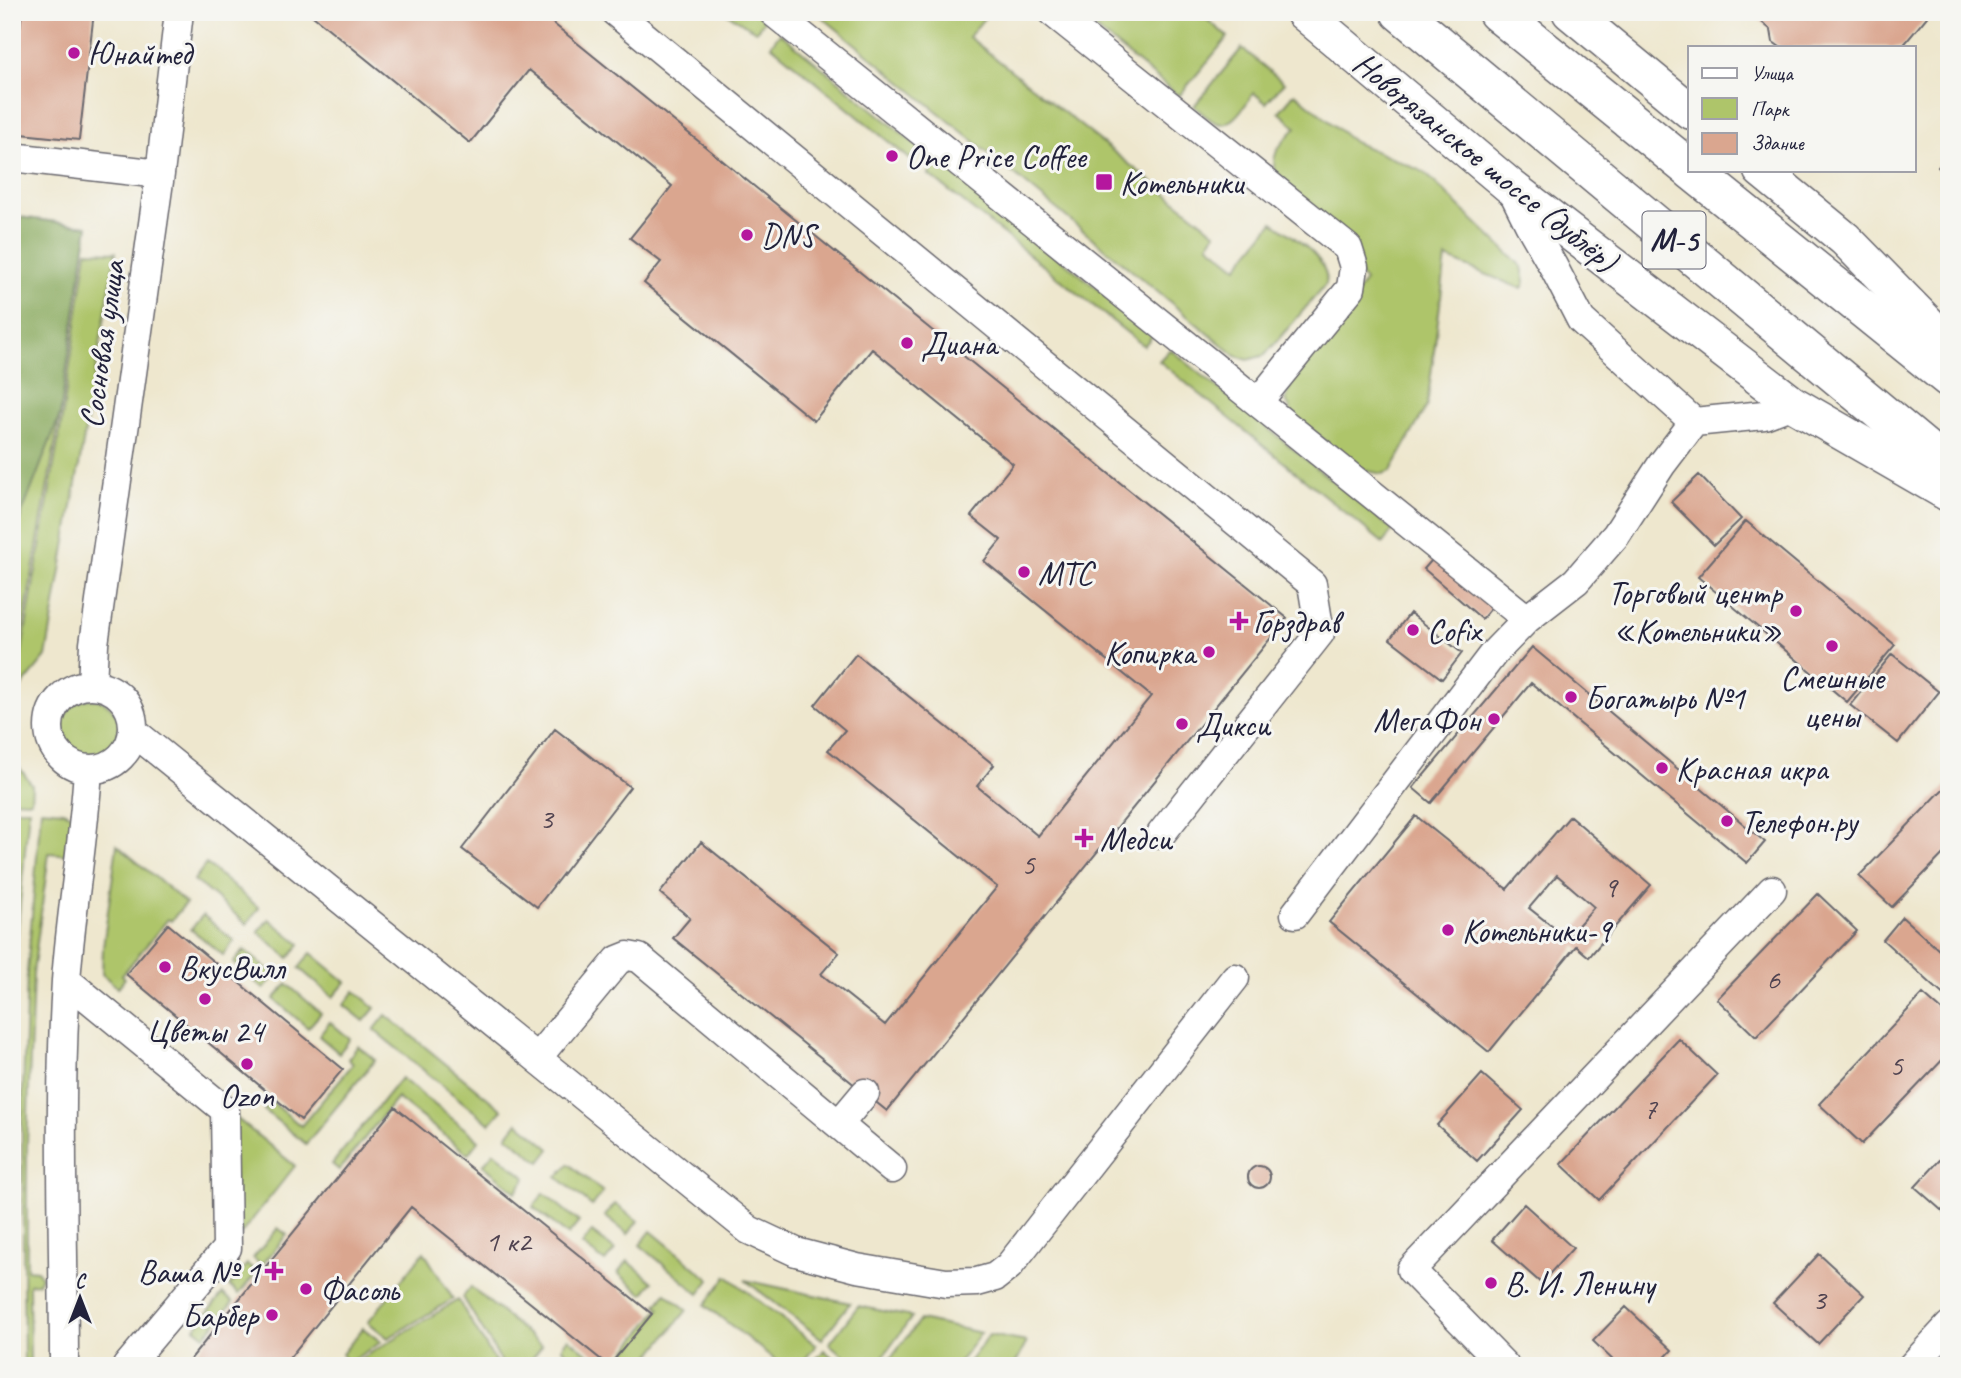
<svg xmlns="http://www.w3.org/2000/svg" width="1961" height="1378" viewBox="0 0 1961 1378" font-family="Caveat,sans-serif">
<rect width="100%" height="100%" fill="#f6f6f2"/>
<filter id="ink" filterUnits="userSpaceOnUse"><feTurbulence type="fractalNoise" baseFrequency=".0143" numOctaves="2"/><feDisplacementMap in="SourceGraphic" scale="14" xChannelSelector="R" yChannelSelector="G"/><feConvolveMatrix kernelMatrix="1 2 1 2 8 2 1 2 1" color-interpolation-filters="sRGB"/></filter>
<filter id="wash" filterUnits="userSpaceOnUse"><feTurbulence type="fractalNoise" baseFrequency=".00686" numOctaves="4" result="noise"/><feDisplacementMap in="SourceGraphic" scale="28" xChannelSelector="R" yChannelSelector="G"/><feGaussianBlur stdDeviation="1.57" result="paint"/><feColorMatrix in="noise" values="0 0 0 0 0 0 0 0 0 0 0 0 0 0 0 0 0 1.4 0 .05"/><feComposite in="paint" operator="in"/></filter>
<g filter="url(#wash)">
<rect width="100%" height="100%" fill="#eee7ce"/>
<!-- green -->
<path fill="#aec56a" stroke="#687452" stroke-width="2" d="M724 12H758L764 21 756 31Z
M816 12H989L969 37 1216 233 1208 244 1237 267 1273 222C1291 236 1331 258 1326 284L1265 355 1248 360 1236 356Z
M1075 12H1198L1228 37 1179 96Z
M780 33 921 149 911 160 771 45Z
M1242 48 1284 83 1266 103 1254 93C1246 103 1232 129 1217 123 1209 120 1201 112 1194 106Z
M1295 93 1354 142 1424 172 1522 267 1525 282 1522 289 1446 258 1427 406 1391 471 1382 474 1363 470 1294 417 1286 401 1291 382 1365 281 1275 173C1270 151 1283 143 1296 127L1279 112Z
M939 161 1154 334 1144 346 928 174Z
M87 251 116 252 46 657 18 691 12 708 61 425Z
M1170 349 1393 530 1383 543 1159 361Z
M60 415 12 691V539Z
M63 727a28 28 0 1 1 56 0a28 28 0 1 1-56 0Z
M12 749 17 764 32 785 31 801 12 800Z
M12 809H29L12 988Z
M41 809 63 811 75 816 70 855 49 853 33 973 27 1143V1269L37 1270 41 1277 38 1283 29 1284 30 1366H24L22 1122 27 973Z
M117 845 186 903 171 921 168 919 122 975 125 978 118 988 102 974 103 947Z
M206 864 259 908 247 924 194 880Z
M203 915 234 941 223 955 191 929Z
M269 919 300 944 289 958 258 932Z
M244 950 275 975 264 989 233 963Z
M311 953 346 982 333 997 299 968Z
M287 984 321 1013 308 1028 274 999Z
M355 991 375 1008 364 1021 344 1005Z
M386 1015 502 1110 490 1124 374 1030Z
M330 1022 350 1039 339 1053 319 1036Z
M358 1046 375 1060 306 1144 264 1110 271 1101 301 1126 353 1064 348 1059Z
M401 1078 479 1140 468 1154 397 1098 339 1170 332 1164Z
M229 1112 295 1166 232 1245Z
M518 1122 550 1149 540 1162 507 1136Z
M494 1152 526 1178 516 1192 483 1165Z
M569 1164 603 1192 592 1206 557 1177Z
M544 1193 579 1222 568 1235 533 1207Z
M615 1204 638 1221 628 1234 605 1216Z
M278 1228 287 1235 262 1265 253 1258Z
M651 1231 710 1280 699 1294 640 1245Z
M592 1232 615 1250 605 1262 582 1245Z
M424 1252 453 1299 388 1338 368 1322Z
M628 1261 653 1282 643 1294 618 1273Z
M247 1264 257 1272 239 1294 229 1286Z
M727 1276 816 1345 800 1366H783L705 1305Z
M745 1280 850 1303 822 1339Z
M471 1287 542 1346 526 1366H504L463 1297Z
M666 1293 687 1310 642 1366H614L660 1308 657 1305Z
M223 1294 233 1302 205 1336 195 1328Z
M458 1300 498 1366H349Z
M858 1306 912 1317 876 1366H858L829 1344Z
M920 1320 981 1333 956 1366H885Z
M363 1328 381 1342 348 1363 342 1354Z
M989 1335 1027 1342 1014 1366H966Z
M568 1338 597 1361 593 1366H584L561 1348Z
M824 1350 843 1366H811Z"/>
<!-- forest -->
<path fill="#8aaa5e" stroke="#56664c" stroke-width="2" d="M12 216 88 226 60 415 12 539Z"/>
<g id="blocks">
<!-- building -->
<path fill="#daa68f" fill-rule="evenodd" d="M22 12H94L79 140 12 133V91Z
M308 12H455L460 16 463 12H539L1287 618 887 1111 673 938 690 918 660 893 701 842 839 953 821 974 885 1025 997 887 828 750 845 730 815 705 856 654 994 765 977 786 1038 836 1151 696 984 561 1001 540 971 516 1013 464 872 349 814 421 644 283 661 262 630 238 672 186 529 70 470 143Z
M1750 12H1931L1902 47H1780L1773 42 1771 30Z
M1949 156V179L1938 167Z
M1699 475 1741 519 1714 545 1671 502Z
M1746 521 1895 645 1847 702 1698 577Z
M1439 552 1497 601 1482 619 1424 569Z
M1410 613 1462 653 1442 679 1390 639Z
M1532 647 1765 842 1747 863 1531 683 1431 803 1413 788Z
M1892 654 1939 692 1898 743 1850 705Z
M555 729 630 787 537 907 462 849Z
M1949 783V848L1892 907 1859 876Z
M1416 816 1507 889 1570 816 1651 885 1589 957 1576 946 1489 1052 1329 922ZM1557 875 1594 907 1567 938 1529 908Z
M1818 894 1857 931 1756 1037 1717 999Z
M1902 917 1949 959V1000L1883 940Z
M168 924 343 1069 301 1120 126 974Z
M1923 994 1949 1017V1053L1862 1144 1819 1104Z
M1679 1039 1717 1075 1599 1200 1561 1164Z
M1482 1074 1523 1110 1477 1161 1437 1125Z
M395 1107 652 1314 609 1366 411 1207 283 1366H185Z
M1949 1150V1217L1915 1187Z
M1248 1177a11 11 0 1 1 22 0a11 11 0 1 1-22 0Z
M1524 1204 1573 1248 1541 1283 1492 1240Z
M1819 1254 1864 1295 1818 1344 1773 1303Z
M1626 1307 1672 1350 1657 1366H1619L1593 1341Z"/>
</g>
</g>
<g filter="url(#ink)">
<use href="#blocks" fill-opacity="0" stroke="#69676e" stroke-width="2"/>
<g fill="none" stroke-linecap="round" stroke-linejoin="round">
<defs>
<path id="minor" d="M615 12 1312 584 1320 633 1161 834
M773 12 1527 619
M1052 12 1348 248 1354 267 1351 288 1258 402
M12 157 160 174
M1511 188 1529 224 1553 266 1581 320 1694 422
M49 727a42 42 0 1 1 84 0a42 42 0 1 1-84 0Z
M92 685 94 644 160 174 179 12
M134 732 749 1230 796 1252 857 1268 946 1283 977 1282 995 1277 1009 1266 1235 978
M1295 914 1493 654 1527 619 1576 581 1616 535 1662 464 1694 422 1764 415 1793 404
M66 980 225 1110 227 1248 127 1366
M537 1058 618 960 628 956 639 958 892 1169
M839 1124 865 1093
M64 1366C64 1238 58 1109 66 981 71 910 84 840 88 769
M1505 1366 1411 1270 1772 890
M1912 1366 1949 1326"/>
<path id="major" d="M1303 12 1511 187 1793 404 1949 494
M1570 12 1690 111
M1761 170 1845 239 1949 345"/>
<path id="highway" d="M1400 12 1949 469
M1497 12 1690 169
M1691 170 1949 378"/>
</defs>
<!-- minor casing -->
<use href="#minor" stroke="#69676e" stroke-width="31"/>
<!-- major casing -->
<use href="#major" stroke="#69676e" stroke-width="38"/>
<!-- highway casing -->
<use href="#highway" stroke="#69676e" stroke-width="41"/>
<!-- minor -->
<use href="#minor" stroke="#fff" stroke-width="28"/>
<!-- major -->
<use href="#major" stroke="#fff" stroke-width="35"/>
<!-- highway -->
<use href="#highway" stroke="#fff" stroke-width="38"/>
</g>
</g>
<!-- markers -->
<g fill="#b5179e" stroke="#f6f6f2" stroke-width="2.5">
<circle cx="74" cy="53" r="7"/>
<circle cx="892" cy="156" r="7"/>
<rect x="1095" y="173" width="18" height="18" rx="3.5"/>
<circle cx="747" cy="235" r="7"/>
<circle cx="907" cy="343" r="7"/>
<circle cx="1024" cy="572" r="7"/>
<circle cx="1796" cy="611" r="7"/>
<path d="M1235.5 610.5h7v7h7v7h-7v7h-7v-7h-7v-7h7z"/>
<circle cx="1413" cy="630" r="7"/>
<circle cx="1832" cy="646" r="7"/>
<circle cx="1209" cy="652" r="7"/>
<circle cx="1571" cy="697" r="7"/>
<circle cx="1494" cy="719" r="7"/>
<circle cx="1182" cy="724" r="7"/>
<circle cx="1662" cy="768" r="7"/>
<circle cx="1727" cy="821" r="7"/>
<path d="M1080.5 827.5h7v7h7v7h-7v7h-7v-7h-7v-7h7z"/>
<circle cx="1448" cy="930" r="7"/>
<circle cx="165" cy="967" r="7"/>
<circle cx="205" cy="999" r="7"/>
<circle cx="247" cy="1064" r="7"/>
<path d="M270.5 1260.5h7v7h7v7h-7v7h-7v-7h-7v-7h7z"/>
<circle cx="1491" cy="1283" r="7"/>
<circle cx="306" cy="1289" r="7"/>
<circle cx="272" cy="1315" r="7"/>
</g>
<g text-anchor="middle" stroke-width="6" stroke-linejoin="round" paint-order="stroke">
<!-- number labels -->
<g font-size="30" fill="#504350">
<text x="546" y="828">3</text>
<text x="1028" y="874">5</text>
<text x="1610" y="897">9</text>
<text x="1773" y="989">6</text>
<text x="1896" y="1075">5</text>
<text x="1650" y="1118">7</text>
<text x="508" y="1251">1 к2</text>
<text x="1819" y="1309">3</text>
</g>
<!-- shield labels -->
<rect fill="#f6f6f2" stroke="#626272" stroke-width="2" x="1642.5" y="211.5" width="63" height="57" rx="5"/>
<g font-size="32" font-weight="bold" fill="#22223b">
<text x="1674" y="251">М-5</text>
</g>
<!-- poi labels -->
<g font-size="33" fill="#22223b" stroke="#f6f6f2" text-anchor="start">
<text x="88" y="65">Юнайтед</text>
<text x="906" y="168">One Price Coffee</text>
<text x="1120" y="194">Котельники</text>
<text x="761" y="247">DNS</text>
<text x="921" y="355">Диана</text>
<text x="1038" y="584">МТС</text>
<text x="1782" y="604" text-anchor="end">Торговый центр<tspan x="1782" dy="38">«Котельники»</tspan></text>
<text x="1253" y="633">Горздрав</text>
<text x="1427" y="642">Cofix</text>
<text x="1195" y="664" text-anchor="end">Копирка</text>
<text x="1832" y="689" text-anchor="middle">Смешные<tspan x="1832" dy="38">цены</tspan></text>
<text x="1585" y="709">Богатырь №1</text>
<text x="1480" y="731" text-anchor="end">МегаФон</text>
<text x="1196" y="736">Дикси</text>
<text x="1676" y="780">Красная икра</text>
<text x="1741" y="833">Телефон.ру</text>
<text x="1100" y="850">Медси</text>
<text x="1462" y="942">Котельники-9</text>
<text x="179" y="979">ВкусВилл</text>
<text x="205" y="1042" text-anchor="middle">Цветы 24</text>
<text x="247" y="1107" text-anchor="middle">Ozon</text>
<text x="260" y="1283" text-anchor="end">Ваша № 1</text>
<text x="1505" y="1295">В. И. Ленину</text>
<text x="320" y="1301">Фасоль</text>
<text x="258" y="1327" text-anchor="end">Барбер</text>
</g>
<!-- street labels -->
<g font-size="33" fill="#22223b" stroke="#f6f6f2">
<text transform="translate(1486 161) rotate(39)" y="12">Новорязанское шоссе (дублёр)</text>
<text transform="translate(101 344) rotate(-82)" y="12">Сосновая улица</text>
</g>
</g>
<!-- margin -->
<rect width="1961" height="1378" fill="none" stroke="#f6f6f2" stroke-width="42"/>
<!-- legend -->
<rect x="1688" y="46" width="228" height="126" fill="#f6f6f2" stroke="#a1a1a9" stroke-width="2"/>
<rect x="1702" y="68" width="35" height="10" fill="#ffffff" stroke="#a1a1a9" stroke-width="2"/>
<text x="1751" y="80" font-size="21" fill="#22223b">Улица</text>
<rect x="1702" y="98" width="35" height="21" fill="#aec56a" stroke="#a1a1a9" stroke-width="2"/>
<text x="1751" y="116" font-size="21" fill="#22223b">Парк</text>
<rect x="1702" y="133" width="35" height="21" fill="#daa68f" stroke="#a1a1a9" stroke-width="2"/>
<text x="1751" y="150" font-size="21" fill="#22223b">Здание</text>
<!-- north arrow -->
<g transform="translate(80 1298)" stroke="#f6f6f2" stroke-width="5" paint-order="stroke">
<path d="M0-5L12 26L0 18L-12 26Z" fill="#22223b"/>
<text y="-10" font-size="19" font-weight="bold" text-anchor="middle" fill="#22223b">С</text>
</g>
</svg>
